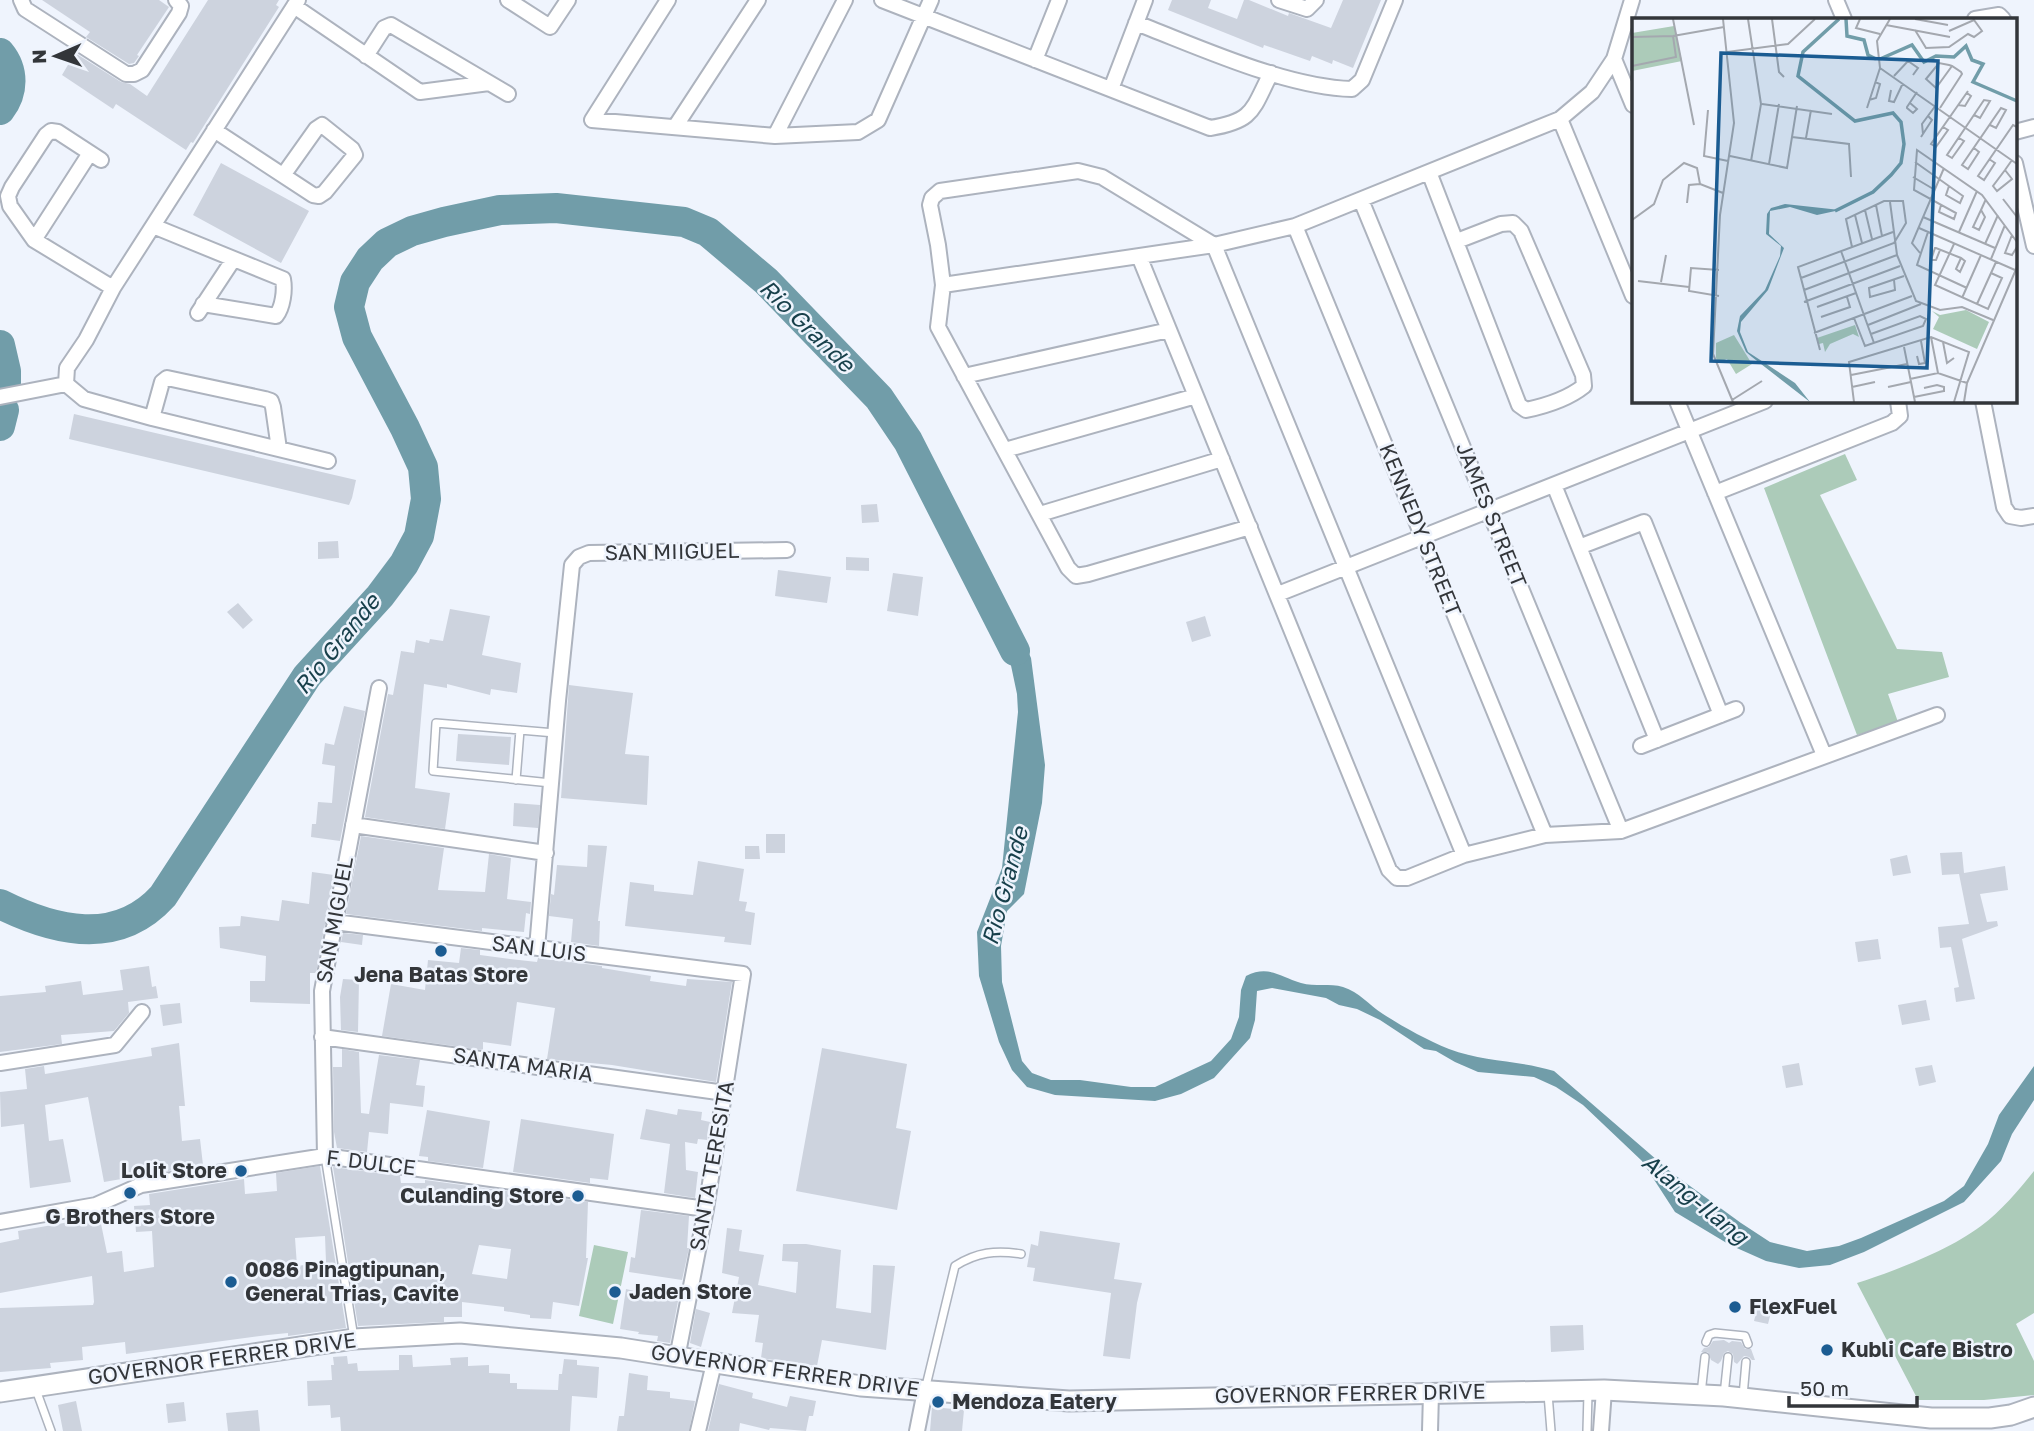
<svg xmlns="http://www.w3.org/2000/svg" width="2034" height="1431" viewBox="0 0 2034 1431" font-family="'Golos Text',sans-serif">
<rect width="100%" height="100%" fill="#eff4fd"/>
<!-- green -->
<path fill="#accbb9" d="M1845 454 1857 480 1820 495 1897 649 1942 652 1949 677 1888 694 1898 722 1857 735 1764 488Z
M2034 1171V1313L2016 1324 2034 1361V1395L1984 1400H1918L1857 1283C1895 1271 1949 1250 1981 1226 2001 1211 2018 1191 2034 1171Z
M594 1245 628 1252 613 1324 579 1316Z"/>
<!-- water -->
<path fill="#719da9" d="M1010 612 1031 658 1045 765 1042 803 1024 894 1007 911 1001 946 1002 982 1022 1061 1032 1073 1051 1080H1080L1131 1087H1155L1211 1061 1231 1039 1239 1017 1241 990 1246 976C1268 965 1279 976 1301 983 1315 987 1330 983 1343 987 1359 992 1369 1005 1383 1014 1403 1027 1427 1040 1449 1049 1483 1062 1519 1060 1554 1071L1672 1173 1741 1223 1770 1242 1807 1251 1839 1246 1861 1238 1944 1201 1964 1186 1988 1144 1999 1115 2034 1066V1100L2012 1134 2001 1161 1964 1202 1864 1252 1830 1265 1799 1268 1766 1261 1730 1245 1675 1212 1642 1161 1583 1105 1556 1087 1534 1077 1478 1072 1455 1062 1436 1051 1424 1049 1380 1020 1357 1009 1339 1005 1326 998 1272 988 1257 991 1255 1020 1250 1038 1214 1078 1181 1094 1155 1101 1055 1095 1027 1087 1012 1070 999 1042 979 976 977 932 1002 868 1018 712 1017 694 1009 656 988 620Z"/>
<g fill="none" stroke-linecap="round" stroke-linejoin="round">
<!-- river -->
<path stroke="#719da9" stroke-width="30" d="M0 53C14 70 14 92 0 110
M0 345 6 371V383
M0 426 4 410
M0 904C54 931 117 947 163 896L307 676 380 596 404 564 419 536 426 499 423 467 405 428 357 337 349 307 355 282 370 259 387 243 412 231 444 222 500 210 556 208 684 222 708 232 766 281 879 398 908 441 1015 651"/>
</g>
<!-- building -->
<path fill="#cdd3de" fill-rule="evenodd" d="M42 0H159L169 7 137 55 139 56 134 63 129 64 86 37 90 32Z
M208 0H279L276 5 279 7 193 143 191 142 186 150 116 104 113 109 62 75 75 53 121 82 130 84 147 96Z
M1172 0H1211L1208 8 1237 19 1244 0H1249L1288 16 1289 13 1331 28 1343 0H1381L1353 68 1333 60 1332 64 1312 56 1310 61 1264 45 1263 48 1168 10Z
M221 163 309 211 281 263 193 215Z
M74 414 356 480 352 498 349 505 69 439Z
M877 504 879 522 862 523 861 505Z
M338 541 339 558 318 559V542Z
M846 557 869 558V571L846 570Z
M778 570 831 577 827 603 775 596Z
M893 573 923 577 918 616 887 611Z
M238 603 253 620 243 629 227 612Z
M450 609 490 616 482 655 521 663 517 693 491 689 490 695 447 684V688L424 684 415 788 450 793 445 829 365 817 388 694 393 695 401 651 414 653 416 640 429 643 430 639 443 641Z
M1205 616 1211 636 1192 642 1186 622Z
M569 685 633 693 625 754 649 756 647 805 561 798Z
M344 706 365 711 340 841 311 837 312 824H316L318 802 332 803 335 766 322 764 325 743 334 745Z
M458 734 511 737 509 765 456 761Z
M514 803 540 805 538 828 513 826Z
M766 834H785V853H766Z
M361 836 444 848 438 890 485 892 489 854 511 858 507 899 531 902 530 914 526 913 524 932 482 928V931L346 914Z
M588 845 607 846 598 921H600L599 946 571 942 573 919 549 916 551 894 554 895 557 865 587 867Z
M745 846H759L760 859H745Z
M1962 852 1964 873 2005 866 2008 890 1980 894 1987 922 1997 921 1998 926 1962 939 1975 999 1956 1002 1954 988 1959 987 1951 947 1940 948 1938 927 1969 924 1959 874 1942 875 1940 853Z
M1907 855 1911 873 1893 876 1890 859Z
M698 861 744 869 739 901 747 902 745 911 755 913 751 945 724 942 725 937 625 926 630 882 654 885V891L693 895Z
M312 872 334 875 316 973H310V1004L250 1002V981H265L266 956 220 948 219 927 240 926 241 916 279 921 282 900 309 904Z
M343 933 363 935 362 945 341 942Z
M1878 939 1881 959 1858 962 1855 942Z
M461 948 480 950V955L510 959 537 962 538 958 602 966V968L651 976 650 981 686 986 687 979 732 982 716 1082 612 1065 547 1059 555 1008 517 1002 511 1046 483 1042V1050L382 1036 391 984 425 990 428 960 459 963Z
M149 966 152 987 156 986 158 998 128 1002 129 1013 114 1031 61 1035 62 1044 0 1052V996L46 992 45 986 81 981 83 995 123 990 120 970Z
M343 979 359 980 358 1032 341 1030 340 997Z
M1926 1000 1930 1020 1902 1025 1898 1005Z
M180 1003 182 1023 163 1026 160 1005Z
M179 1043 185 1106H179L182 1141 200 1139 203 1165 104 1182 88 1097 45 1105 49 1141 63 1139 71 1182 30 1188 24 1124 1 1127 0 1092 27 1089 25 1069 44 1066 45 1074 152 1056 151 1048Z
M822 1048 907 1064 896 1128 911 1131 897 1210 796 1191Z
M342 1049 359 1052 361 1113 369 1114 379 1055 420 1060 416 1085 425 1086 423 1107 390 1103 388 1134 369 1132 367 1152 337 1148 334 1132 333 1067H342Z
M1799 1063 1803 1085 1786 1088 1782 1066Z
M1932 1065 1936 1082 1919 1086 1915 1068Z
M646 1109 677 1115 678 1109 702 1112 701 1120 710 1122 707 1140 698 1139 697 1144 685 1142 686 1170 698 1172 695 1198 664 1193 670 1144 640 1139Z
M427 1110 490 1121 483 1168 428 1161V1157L419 1156Z
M521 1119 614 1134 608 1180 590 1178V1183L513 1172Z
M320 1166 346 1328 288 1336V1333L268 1335 126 1354 125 1342 82 1347 83 1360 50 1363 51 1368 0 1372V1308L93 1305 94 1302 92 1276 0 1293V1243L19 1239 18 1231 81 1220V1217L99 1214 107 1253 122 1251 124 1272 154 1267 152 1231 136 1232 134 1206 150 1205 149 1194 244 1179 245 1194 277 1191 276 1173ZM325 1236 326 1262 297 1266 295 1238Z
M333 1167 400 1176 401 1183H425V1180L588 1202 586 1258H588L579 1306 553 1302 551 1319 530 1318V1315L504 1311V1307L462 1302V1317H444V1322L358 1326ZM479 1245 511 1249 507 1279 472 1274Z
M641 1210 689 1216 687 1248H689L682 1280 629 1272 631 1257 635 1258Z
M727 1228 742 1230 739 1251 764 1255 758 1285 796 1293 798 1262 782 1261 783 1244H806L841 1250 836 1308 871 1313 873 1265 895 1266 886 1350 822 1340 817 1366 761 1358 763 1343 755 1342 759 1315 732 1313 739 1277 722 1273Z
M1040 1231 1120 1243 1114 1279 1142 1283 1137 1303 1130 1359 1103 1356 1111 1293 1033 1281 1035 1268 1027 1267 1031 1244 1038 1246Z
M626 1289 678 1301 670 1343 657 1341 658 1336 638 1334 639 1332 620 1329Z
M1759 1301 1773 1304 1768 1324 1754 1321Z
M696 1309 710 1313 701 1347 690 1343Z
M1583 1325 1584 1350 1551 1352 1550 1326Z
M1724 1340 1729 1343 1732 1341 1741 1342 1745 1349H1751L1755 1360H1752L1749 1357 1744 1356 1737 1364 1734 1362 1733 1354 1728 1351 1724 1353 1721 1361 1718 1364 1711 1360 1708 1352H1701L1704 1348 1709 1347 1713 1341Z
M399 1355H412L413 1367 451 1365 450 1358 468 1357V1366L489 1365V1373L510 1374V1383H517V1389L558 1390 559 1374H562L564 1359 577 1360V1365L599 1367 597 1398 572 1396 570 1431H341L340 1417 331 1418 330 1405 308 1406 307 1381 332 1380 331 1365H334L333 1357 347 1356 348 1364 357 1363 358 1371 399 1370Z
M629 1373 648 1376 647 1390 670 1392V1398L695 1401 689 1431H617L619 1416H624Z
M719 1384 753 1393 752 1398 787 1407 790 1396 816 1401 813 1416H809L806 1431 770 1428 769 1430 740 1423 739 1431H708Z
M76 1401 82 1431H63L58 1405Z
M184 1402 186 1421 168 1423 166 1404Z
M932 1407 964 1410 962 1431H930Z
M258 1410 260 1431H228L226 1413Z"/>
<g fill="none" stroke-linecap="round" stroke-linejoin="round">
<defs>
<path id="service" d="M516 780 520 730
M551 783 433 771 436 723 555 733
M325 1156 354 1338
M1706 1342 1709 1335 1715 1333 1745 1336 1748 1344
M35 1387 51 1431
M925 1390 955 1266C977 1252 996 1250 1021 1254
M1548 1394 1551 1431
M1701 1394 1705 1357
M1724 1395 1728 1357
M1743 1396 1746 1362
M1587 1431 1588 1393"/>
<path id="minor" d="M21 0 25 9 126 74H134L142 70 179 13 181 6 176 0
M508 0 550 27 568 0
M668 0 592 120 775 136 858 132 878 120 931 0
M882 0 1210 128C1254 121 1252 110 1271 73
M1279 0 1307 9 1316 0
M1836 0 1844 19
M294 6 420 92 489 83
M1975 19 1999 15 2003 19
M1136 23C1199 47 1285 87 1352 89L1362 80 1395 0
M366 56 384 28 391 25 508 94
M1614 59 1633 105
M1035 60 1059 0
M1111 89 1145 0
M1560 119 1633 296
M675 127 758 0
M214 130 313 195 319 196 325 192 355 155 352 149 322 125 316 129 284 174
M2015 132 2034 127
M775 136 845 0
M101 160 58 132 51 131 46 135 12 187 8 196 10 206 34 240 113 288
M2015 163 2034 246
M1429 172 1519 405 1526 410C1545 406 1569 398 1584 386L1583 375 1521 231 1513 223 1501 224 1457 241
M1361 200 1621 831
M153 226 283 279C285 290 283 307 276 316L203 304
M1295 226 1545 835
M34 240 90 153
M1139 256 1389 870 1397 878H1407L1464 855 1545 835 1621 831 1937 715
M943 285 1214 245 1295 226 1560 119 1592 92 1614 59 1632 0
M198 313 233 260
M964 376 1169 330
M66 384 67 368 86 340 113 288 298 0
M66 384 84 399 152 418 328 461
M0 397 66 384
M1677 401 1824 755
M1983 401 2004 507 2010 516 2021 518 2034 516
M152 418 162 382 167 378 265 399 271 401 273 407 279 449
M1005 450 1196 396
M1554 485 1657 740
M1715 493 1892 423 1900 416 1898 401
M1040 514 1222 459
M1250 527 1088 574 1076 576 1068 568 938 327 943 285 938 245 930 205 932 198 940 191 1078 171 1102 177 1214 245 1464 855
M1579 547 1644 522 1721 715
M1278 594 1765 401
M1641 746 1736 709
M353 825 546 853
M334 922 743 974 706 1209 677 1358
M537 948 558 701 572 565 579 557 589 553 787 550
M322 1037 725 1093
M0 1063 115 1045 142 1012
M325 1156 322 991 379 688
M0 1222 96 1205 141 1185 325 1156 706 1209
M698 1431 714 1363
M917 1431 925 1391
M1430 1431 1431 1393
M1601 1431 1604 1390"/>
<path id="secondary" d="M0 1392 354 1339 460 1333 621 1348 861 1386 1069 1401 1604 1390 1724 1396 1931 1418H1990L2011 1415 2034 1407"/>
</defs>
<!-- service casing -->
<use href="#service" stroke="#adb3be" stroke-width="10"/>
<!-- minor casing -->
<use href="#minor" stroke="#adb3be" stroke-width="18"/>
<!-- secondary casing -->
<use href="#secondary" stroke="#adb3be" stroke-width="23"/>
<!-- service -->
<use href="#service" stroke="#fff" stroke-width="7"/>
<!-- minor -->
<use href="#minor" stroke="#fff" stroke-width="14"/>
<!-- secondary -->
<use href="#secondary" stroke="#fff" stroke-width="19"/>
</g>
<!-- markers -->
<g fill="#1b5c92" stroke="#eff4fd" stroke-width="2.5">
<circle cx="441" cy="951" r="7"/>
<circle cx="241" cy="1171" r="7"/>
<circle cx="130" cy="1193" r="7"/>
<circle cx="578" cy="1196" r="7"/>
<circle cx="231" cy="1282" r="7"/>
<circle cx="615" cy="1292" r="7"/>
<circle cx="1735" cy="1307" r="7"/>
<circle cx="1827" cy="1350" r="7"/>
<circle cx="938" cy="1402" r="7"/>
</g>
<g text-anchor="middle" stroke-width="5" stroke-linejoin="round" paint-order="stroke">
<!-- street labels -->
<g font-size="21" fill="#33363a" stroke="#eff4fd">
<text transform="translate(1491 515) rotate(68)" y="7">JAMES STREET</text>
<text transform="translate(1420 530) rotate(68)" y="7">KENNEDY STREET</text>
<text transform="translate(672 552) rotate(-1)" y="7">SAN MIIGUEL</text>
<text transform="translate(335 920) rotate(-80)" y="7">SAN MIGUEL</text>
<text transform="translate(539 949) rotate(7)" y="7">SAN LUIS</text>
<text transform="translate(523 1065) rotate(8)" y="7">SANTA MARIA</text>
<text transform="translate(371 1163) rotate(7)" y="7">F. DULCE</text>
<text transform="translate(712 1166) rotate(-80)" y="7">SANTA TERESITA</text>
<text transform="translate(222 1359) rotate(-8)" y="7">GOVERNOR FERRER DRIVE</text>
<text transform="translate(785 1371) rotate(8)" y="7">GOVERNOR FERRER DRIVE</text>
<text transform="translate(1350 1394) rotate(-1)" y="7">GOVERNOR FERRER DRIVE</text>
</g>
<!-- poi labels -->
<g font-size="21" font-weight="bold" fill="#33363a" stroke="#eff4fd" text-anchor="start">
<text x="441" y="982" text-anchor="middle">Jena Batas Store</text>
<text x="227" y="1178" text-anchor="end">Lolit Store</text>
<text x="564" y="1203" text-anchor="end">Culanding Store</text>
<text x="130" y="1224" text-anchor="middle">G Brothers Store</text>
<text x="245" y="1277">0086 Pinagtipunan,<tspan x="245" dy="24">General Trias, Cavite</tspan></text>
<text x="629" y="1299">Jaden Store</text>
<text x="1749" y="1314">FlexFuel</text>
<text x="1841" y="1357">Kubli Cafe Bistro</text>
<text x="952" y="1409">Mendoza Eatery</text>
</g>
<!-- water labels -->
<g font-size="23" font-style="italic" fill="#173f4a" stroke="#eff4fd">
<text transform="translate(807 326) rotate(44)" y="8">Rio Grande</text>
<text transform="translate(337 644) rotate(-51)" y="8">Rio Grande</text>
<text transform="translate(1005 886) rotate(-75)" y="8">Rio Grande</text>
<text transform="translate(1695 1199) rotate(39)" y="8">Alang-Ilang</text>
</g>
</g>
<!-- overview -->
<g transform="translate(1632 18)">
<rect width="385" height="385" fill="#eff4fd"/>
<path d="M42 8 50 43 0 53V15ZM334 292 357 304 345 331 301 311 307 299 300 293 308 297ZM223 307 227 319 221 316 198 326 193 334 191 325 187 326 185 320ZM102 317 120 346 104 356 95 341 85 345 84 339V325Z" fill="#accbb9"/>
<path d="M153 186 208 192 185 197 158 189 138 193 137 216 152 230 136 272 109 304 108 314 116 334 163 365 178 384 120 339 114 334 105 313 108 298 133 272 148 238 149 228 134 216 135 196 139 190Z" fill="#719da9"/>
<path fill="none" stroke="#719da9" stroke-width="3.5" d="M214 1 215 18 232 22 236 37 244 41M248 41 280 27 292 44 304 38 322 39 334 28 340 42 351 46 341 64 385 83M203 193 241 174 259 157 269 145 272 126 269 104 261 95 223 103 166 58 171 34 207 1"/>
<path fill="none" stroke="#a4a8af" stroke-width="2" d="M41 1 62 107M91 1 102 105 88 197 81 336 101 384M116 1 129 86 119 143M140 1 147 54 152 59M228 1 224 10 248 16M283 1 316 7M254 7 318 19M283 12 294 30 317 29 336 16 342 19 350 13 342 2 317 13M41 18 92 9M0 19 41 18 44 39 0 48M95 34 156 26 183 1M248 50 385 146M262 58 276 43 286 50 281 57M259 72 257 83 262 84 271 65M237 82 244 80 248 66 243 64M278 85 285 91 281 95 275 90V89L285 74M130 86 200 96M326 87 333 88 339 78 335 75M235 90 248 50 245 23 258 1M308 90 330 56 329 54 320 48 317 47 307 45 294 61 304 70 320 48M76 92 72 138 96 143M311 109 316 112 304 129 299 126 336 73M291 116 290 106 304 87M160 119 217 126 219 159M289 119 300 102 296 98M174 120 179 92M327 120 332 123 320 140 315 137 352 82 358 83 348 100 342 97M342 130 347 134 336 151 330 147 369 90 374 92 364 110 358 107M98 138 155 150 165 88M357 141 363 145 352 162 346 158 381 107 385 109M283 144 331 178 328 185 314 177 317 168M137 146 147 86M373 152 380 161 365 173 361 168 373 152 380 142M281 159 303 172M371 181 385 199M258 184 265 237 284 283 308 292 330 289 361 302M55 185 57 167 68 166M244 187 250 218M309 187 307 194 322 201 324 195 282 172 285 132 350 177 385 224M233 192 240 221M349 192 353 199 347 212 341 209 349 192 354 181M223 197 230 225M291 199 363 230M0 202 22 186 31 162 52 145 65 150 68 166 91 175M287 210 383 252M296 214 285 247 335 270M327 214 345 173M380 217 373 235 380 237 385 229M322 226 303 267 356 291 370 260 359 255M353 226 366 197M308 232 304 242H299L303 230H304L329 240 333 243 328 254 324 251 329 240M209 233 242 325M288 235 280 225 312 150M359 241 373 207M87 252 59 250 57 273 87 278M169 260 262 225 274 205 271 183H252L214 201 220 229M262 262 263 272 238 279 237 270 272 258M6 263 57 269M29 264 34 237M172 272 265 237M330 280 349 237M172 284 268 248M345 286 364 244M185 289 224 275M189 299 218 289 215 279M222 300 233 328 291 308 294 301 288 298 239 316M236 307 289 286M182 315 280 278M299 319 306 355M311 324 315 345 322 340M272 329 283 384M188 332 166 249 261 214M285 338 287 346 293 345 289 323M219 357 275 346M278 361 306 355 335 365M220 369 243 364M256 369 279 364M292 370 305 367 312 369V374M282 379 312 373M100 382 130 363M222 384 217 344 299 319 337 334 322 384M332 384 335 365 385 249"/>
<path fill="#1b5c92" fill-opacity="0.15" stroke="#1b5c92" stroke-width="3.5" d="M89 35 306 43 295 350 79 343Z"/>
<rect width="385" height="385" fill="none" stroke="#33363a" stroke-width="3.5"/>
</g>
<!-- north arrow -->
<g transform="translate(56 56) rotate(268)" stroke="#eff4fd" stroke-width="5" paint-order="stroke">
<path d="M0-5L12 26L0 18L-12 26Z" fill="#33363a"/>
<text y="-10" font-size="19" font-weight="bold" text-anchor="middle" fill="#33363a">N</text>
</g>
<!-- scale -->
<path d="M1789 1396v10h128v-10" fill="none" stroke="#33363a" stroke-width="3.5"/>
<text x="1800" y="1396" font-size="21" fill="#33363a" stroke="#eff4fd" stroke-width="5" paint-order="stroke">50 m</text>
</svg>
